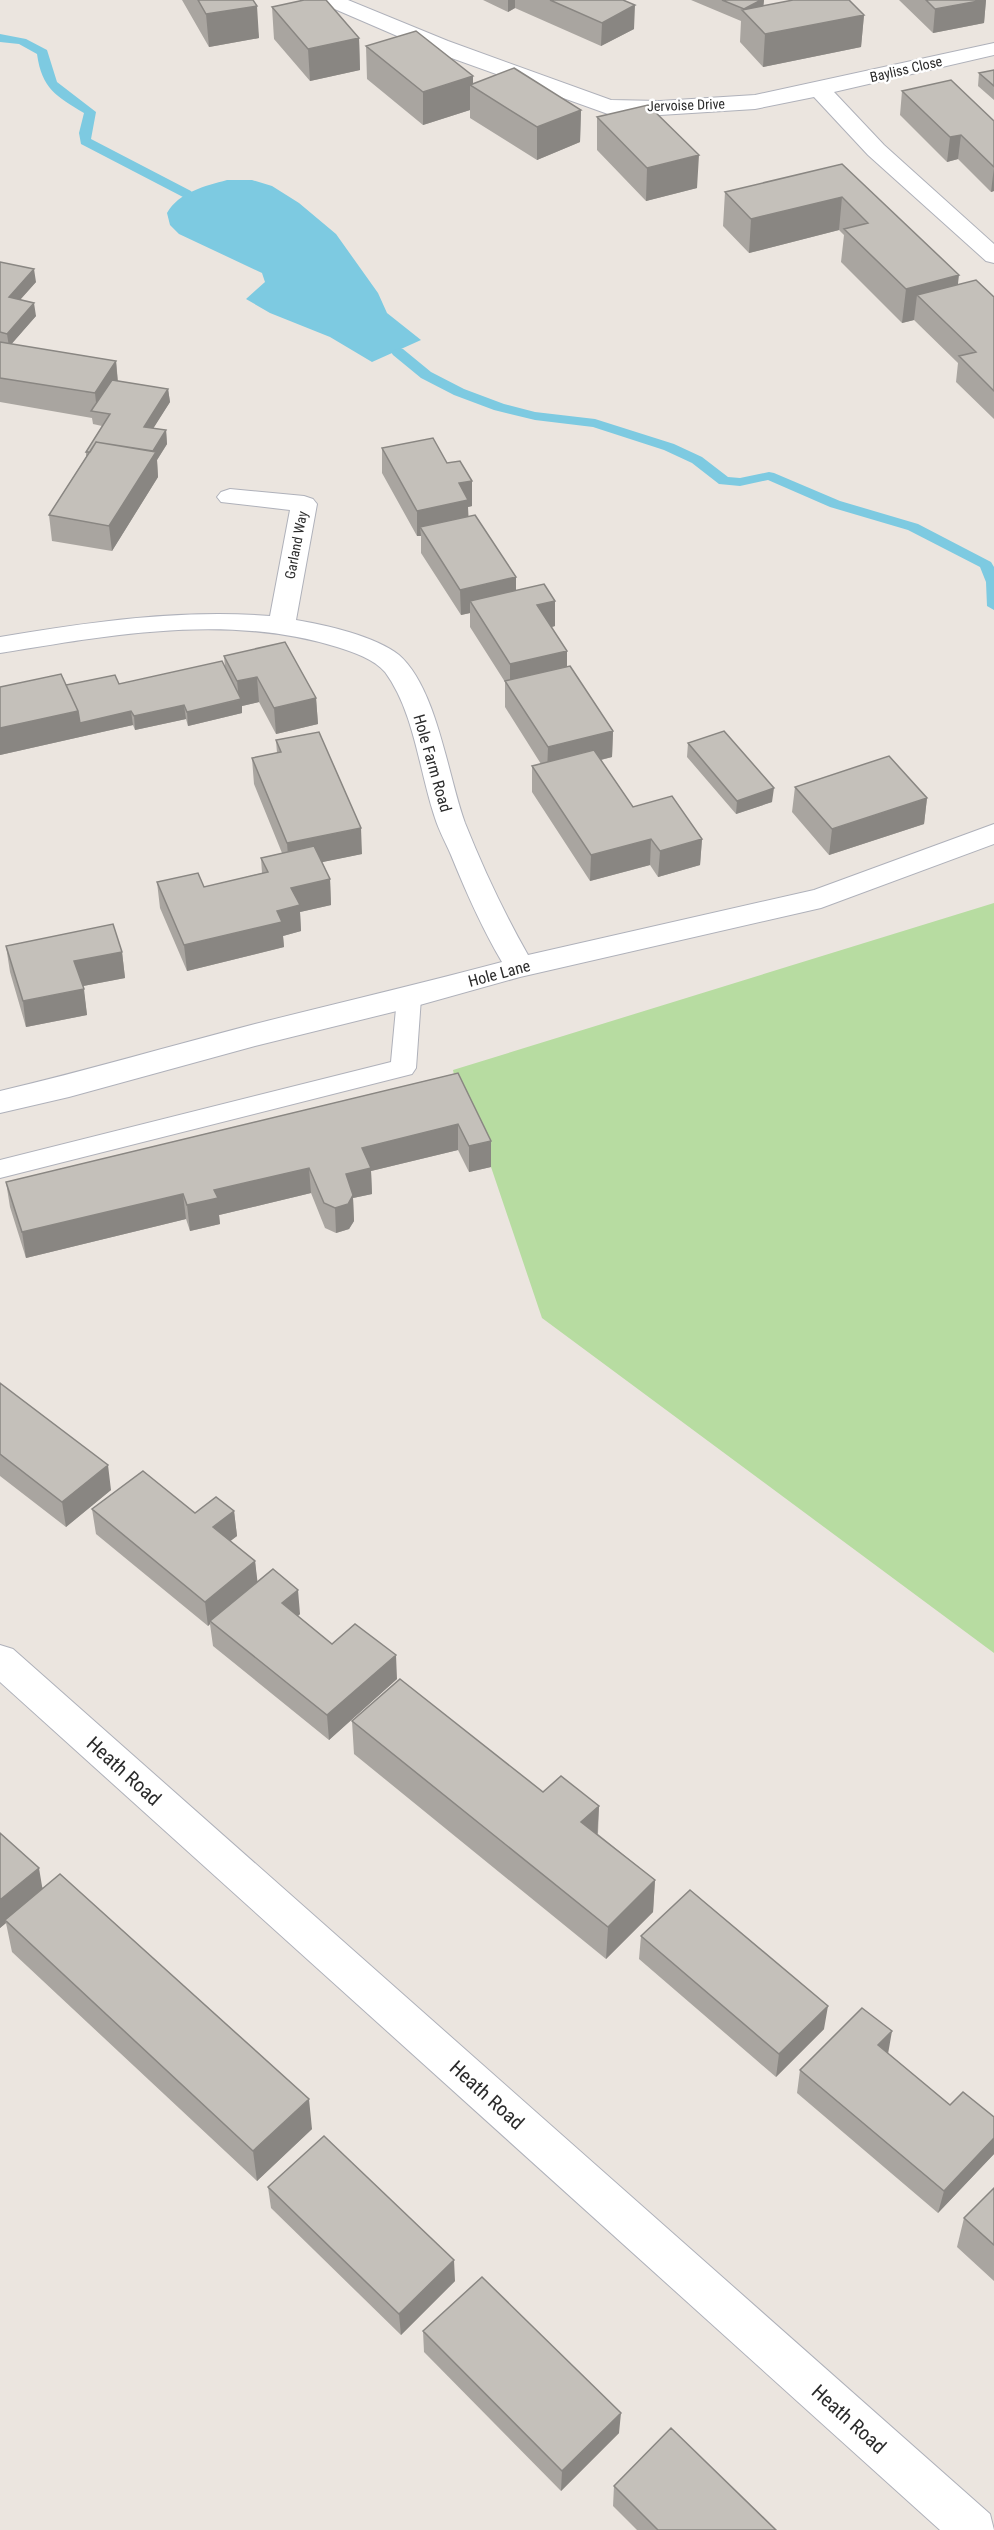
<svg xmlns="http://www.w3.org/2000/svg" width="994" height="2530" viewBox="0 0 994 2530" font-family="'Roboto Condensed',sans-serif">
<rect width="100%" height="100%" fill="#ebe5df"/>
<!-- green -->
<path fill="#b7dca1" d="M994 903V1653L542 1318 491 1167 459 1099 453 1070Z"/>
<!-- water -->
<path fill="#7dcae1" d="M227 180H252L272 186 299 203 336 234 378 293 387 313 421 340 372 362 330 337 270 313 246 299 265 282 262 273 179 234 170 225 167 213C179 192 205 186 227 180Z"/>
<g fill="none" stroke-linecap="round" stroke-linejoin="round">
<!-- stream -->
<path fill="#7dcae1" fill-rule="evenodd" d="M0 34 26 39 47 50 57 82 96 112 91 139 191 191 193 194 191 197H183L81 144 79 133 84 113C56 96 42 89 37 54L19 44 0 42Z
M398 348 403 349 431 372 464 389 504 404 535 412 595 419 674 444 702 457 728 477 740 478 769 472 774 473 840 501 918 524 991 562 994 567V610L987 606 986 582 980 567 908 530 830 507 768 480 740 486 719 484 692 463 664 450 593 427 535 420 494 410 454 395 421 378 393 355 391 352Z"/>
<defs>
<path id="lane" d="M409 989 418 992 421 998 416 1068 412 1074 0 1178V1160L391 1062 397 998 400 992Z"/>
<path id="street" d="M319 0H348L448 41 611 100 660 101 755 95 994 43V55L834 92 884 145 994 244V263L986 261 868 155 814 97 755 109 660 115 608 114 432 51 323 4Z
M230 489 304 496 313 499 317 504 296 620C326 625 375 636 399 655 437 688 448 777 465 823 483 868 504 913 528 955L814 890 994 824V844L821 908 520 977 409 1008 255 1046 69 1097 0 1113V1091C86 1071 170 1046 255 1024 337 1003 420 984 502 962 482 928 466 892 451 855 446 843 439 831 435 818 419 771 415 713 385 672 374 659 353 652 337 647 227 613 111 635 0 653V637C90 622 179 609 270 616L290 510 221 502 217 497 221 492Z
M0 1645 13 1649 990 2514 994 2530H940L0 1682Z"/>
</defs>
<!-- lane casing -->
<use href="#lane" stroke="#afb1ba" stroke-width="2"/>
<!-- street casing -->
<use href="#street" stroke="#afb1ba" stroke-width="2"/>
<!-- lane -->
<use href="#lane" fill="#fff" fill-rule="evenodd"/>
<!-- street -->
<use href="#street" fill="#fff" fill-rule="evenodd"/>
</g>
<!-- wall -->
<path fill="#a9a5a0" d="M182 0H253L259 38 209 47Z
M483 0H623L634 29 601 46 515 8 508 12Z
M691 0H764L763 6 864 15 861 47 763 67 740 42 741 21Z
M899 0H986L984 23 933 33Z
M272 7 359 38 360 70 310 81 274 39Z
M366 46 473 76V84L581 110 580 142 537 160 470 118V110L423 125 367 79Z
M994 70V100L978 86 979 73Z
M902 91 994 121V191L991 192 958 159 947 162 900 115Z
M597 117 697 188 646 201 597 150Z
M842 164 958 284 994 297V419L956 382 958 363 914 320 902 323 841 262 844 235 839 230 749 253 723 226 725 192Z
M0 262 36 282 20 300 36 316 11 344 116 361 118 381 168 389 170 402 153 428 166 430 167 444 157 460 158 477 112 551 52 541 49 515 86 457V452L102 426 93 424 92 418 0 402Z
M382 448 472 506 468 507V516L516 591 555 601V626L552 627 567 666 613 731 612 757 601 760 633 807 702 839 700 865 658 877 650 865 590 881 532 792V766L541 764 505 707V682L470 627V613L461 615 421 553V536H417L382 473Z
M224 656 316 698 318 724 276 734 259 702 242 706V713L188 726 186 719 135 730 133 725 0 755V687L119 684 225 667Z
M276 740 362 854 322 862 330 879 331 905 300 912 301 931 283 936 284 947 187 971 160 908 157 882 204 887 262 873 261 858 282 853 254 784 252 758 277 753Z
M688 743 772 802 736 814 687 757Z
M795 787 927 798 924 824 829 855 792 812Z
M6 946 122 952 125 978 83 986 87 1015 26 1027 10 972Z
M458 1073 491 1167 469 1172 458 1150 371 1171 372 1194 353 1198 354 1221 349 1229 336 1233 325 1228 311 1193 219 1215 220 1224 190 1231 186 1219 26 1258 10 1207 6 1182Z
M0 1383 111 1490 66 1527 0 1476Z
M92 1509 195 1513 234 1511 237 1536 230 1541 255 1561 257 1582 300 1614 298 1616 332 1644 397 1679 329 1740 213 1646 210 1624 208 1626 96 1534Z
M352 1721 543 1792 599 1806 598 1834 655 1880 653 1912 606 1959 354 1754Z
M0 1833 43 1888 312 2129 257 2181 12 1952 6 1923 0 1928Z
M641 1936 824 2029 776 2077 639 1959Z
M888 2054 950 2105 994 2117V2154L938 2213 797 2093 800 2070Z
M268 2187 455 2281 401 2335 271 2208Z
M994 2188V2281L957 2247 964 2218Z
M423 2331 619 2433 561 2491 424 2352Z
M614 2486 776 2530H637L613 2506Z"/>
<!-- shaded-wall -->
<path fill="#898682" d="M508 0H515V8L508 12Z
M761 0H764L763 11 744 9Z
M984 0H986L984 23 933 33 935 9Z
M635 5 634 29 601 46 602 23Z
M257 6 259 38 209 47 206 14Z
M864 15 861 47 763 67 765 34Z
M359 38 360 70 310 81 308 49Z
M473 76V87L470 85V110L423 125V92Z
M581 110 580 142 537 160V127Z
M961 135 958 159 947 162 950 137Z
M699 155 697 188 646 201 647 168Z
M994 167V191L991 192Z
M842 197 839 230 749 253 751 219Z
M34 269 36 282 10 311 9 297Z
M959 275 955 309 917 295 914 320 902 323 906 289Z
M34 303 36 316 9 347 7 334Z
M116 361 118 386 97 412 95 393Z
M168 389 170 402 146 440 144 427Z
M166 430 167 444 157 460 158 477 112 551 109 526 146 462Z
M472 481V506L468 507 469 526 420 527 421 536H417V511L459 483Z
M516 577V602L470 601V613L461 615 460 590Z
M555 601V626L536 631 537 605Z
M567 651V676L510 690V664Z
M257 677 259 702 242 706V713L188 726 187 712 239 700 237 681Z
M316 698 318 724 276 734 274 708Z
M184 705 186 719 135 730 134 716Z
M78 711H131L133 725 0 755V728Z
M613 731 612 757 547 773 548 747Z
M774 788 772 802 736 814 737 801Z
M927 798 924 824 829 855 832 829Z
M361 828 362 854 289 869 287 843Z
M651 839 650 865 590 881 591 855Z
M702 839 700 865 658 877 660 851Z
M330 879 331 905 300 912 301 931 283 936 284 947 187 971 184 945 291 888Z
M122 952 125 978 78 987 74 961Z
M84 989 87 1015 26 1027 23 1001Z
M458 1124V1150L371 1171 372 1194 353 1198 354 1221 349 1229 336 1233 335 1208 346 1174 362 1148Z
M491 1141V1167L469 1172V1146Z
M309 1168 311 1193 219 1215 220 1224 190 1231 187 1205 214 1190Z
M183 1194 186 1219 26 1258 22 1232Z
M108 1465 111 1490 66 1527 62 1502Z
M234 1511 237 1536 216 1552 213 1527Z
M255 1561 258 1586 210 1621V1624L208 1626 205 1602Z
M298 1590 300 1614 284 1628 282 1603Z
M396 1655 397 1679 329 1740 327 1715Z
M599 1806 597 1838 581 1822Z
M39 1868 43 1892 5 1920 6 1923 0 1928V1900Z
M655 1880 653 1912 606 1959 608 1927Z
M828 2006 824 2029 776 2077 779 2054Z
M892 2031 888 2054 878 2045Z
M309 2099 312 2129 257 2181 253 2151Z
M994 2138V2154L938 2213 944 2191Z
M454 2260 455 2281 401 2335 399 2314Z
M621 2413 619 2433 561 2491 562 2471Z"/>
<!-- building -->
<path fill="#c4c0ba" stroke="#898682" stroke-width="1.5" d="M198 0H253L257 6 206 14Z
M304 0H326L359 38 308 49 272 7Z
M550 0H623L635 5 602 23Z
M722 0H761L744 9Z
M793 0H849L864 15 765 34 742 10Z
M926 0H984L935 9Z
M416 31 473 76 423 92 366 46Z
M514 68 581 110 537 127 470 85Z
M994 70V86L979 73Z
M951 80 994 121V167L961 135 950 137 902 91Z
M648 105 699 155 647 168 597 117Z
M842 164 959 275 906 289 844 229 868 223 842 197 751 219 725 192Z
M0 262 34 269 9 297 34 303 7 334 0 332Z
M976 280 994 297V391L959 356 976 352 917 295Z
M0 342 116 361 95 393 0 378Z
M112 380 168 389 144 427 166 430 153 451 96 442 90 452H86L110 414 91 411Z
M433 438 447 463 460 461 472 481 459 483 468 500 417 511 382 448Z
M96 442 156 452 109 526 49 515Z
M475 515 516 577 460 590 420 527Z
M544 584 555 601 537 605 567 651 510 664 470 601Z
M285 642 316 698 274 708 257 677 237 681 224 656Z
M222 661 241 699 187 712 184 705 134 716 131 711 80 723 78 711 66 685 115 675 119 684Z
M570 666 613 731 548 747 505 681Z
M61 674 78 711 0 728V687Z
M724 731 774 788 737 801 688 743Z
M319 732 361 828 287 843 252 758 281 752 276 740Z
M594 750 633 807 672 796 702 839 660 851 651 839 591 855 532 766Z
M889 756 927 798 832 829 795 787Z
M314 846 330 879 291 888 300 905 277 911 282 922 184 945 157 882 198 873 204 887 268 872 261 858Z
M113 924 122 952 74 961 84 989 23 1001 6 946Z
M458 1073 491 1141 469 1146 458 1124 362 1148 371 1168 346 1174 353 1195 348 1204 335 1208 324 1203 309 1168 214 1190 218 1198 187 1205 183 1194 22 1232 6 1182Z
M0 1383 108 1465 62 1502 0 1454Z
M143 1471 195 1513 216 1497 234 1511 213 1527 255 1561 205 1602 92 1509Z
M273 1569 298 1590 282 1603 332 1644 355 1624 396 1655 327 1715 210 1621Z
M400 1679 543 1792 561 1776 599 1806 581 1822 655 1880 608 1927 352 1721Z
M0 1833 39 1868 0 1900Z
M60 1874 309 2099 253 2151 5 1920Z
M690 1890 828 2006 779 2054 641 1936Z
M862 2008 892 2031 878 2045 950 2105 963 2092 994 2117V2138L944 2191 800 2070Z
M324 2136 454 2260 399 2314 268 2187Z
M994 2188V2245L964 2218Z
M482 2277 621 2413 562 2471 423 2331Z
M671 2428 776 2530H658L614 2486Z"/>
<g text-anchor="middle" stroke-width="5" stroke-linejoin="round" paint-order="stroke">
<!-- far-street labels -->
<g font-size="14" fill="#2b2b2b" stroke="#fff">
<text transform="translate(906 69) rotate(-13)" y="5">Bayliss Close</text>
<text transform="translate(686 105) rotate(-2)" y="5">Jervoise Drive</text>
<text transform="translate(296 545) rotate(-79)" y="5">Garland Way</text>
</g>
<!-- street labels -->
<g font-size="16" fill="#2b2b2b" stroke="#fff">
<text transform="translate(433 763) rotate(74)" y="6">Hole Farm Road</text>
<text transform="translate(499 973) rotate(-15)" y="6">Hole Lane</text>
</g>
<!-- near-street labels -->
<g font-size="20" fill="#2b2b2b" stroke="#fff">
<text transform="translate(124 1771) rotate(42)" y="7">Heath Road</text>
<text transform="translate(487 2095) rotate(42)" y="7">Heath Road</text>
<text transform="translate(849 2419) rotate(42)" y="7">Heath Road</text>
</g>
</g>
</svg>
